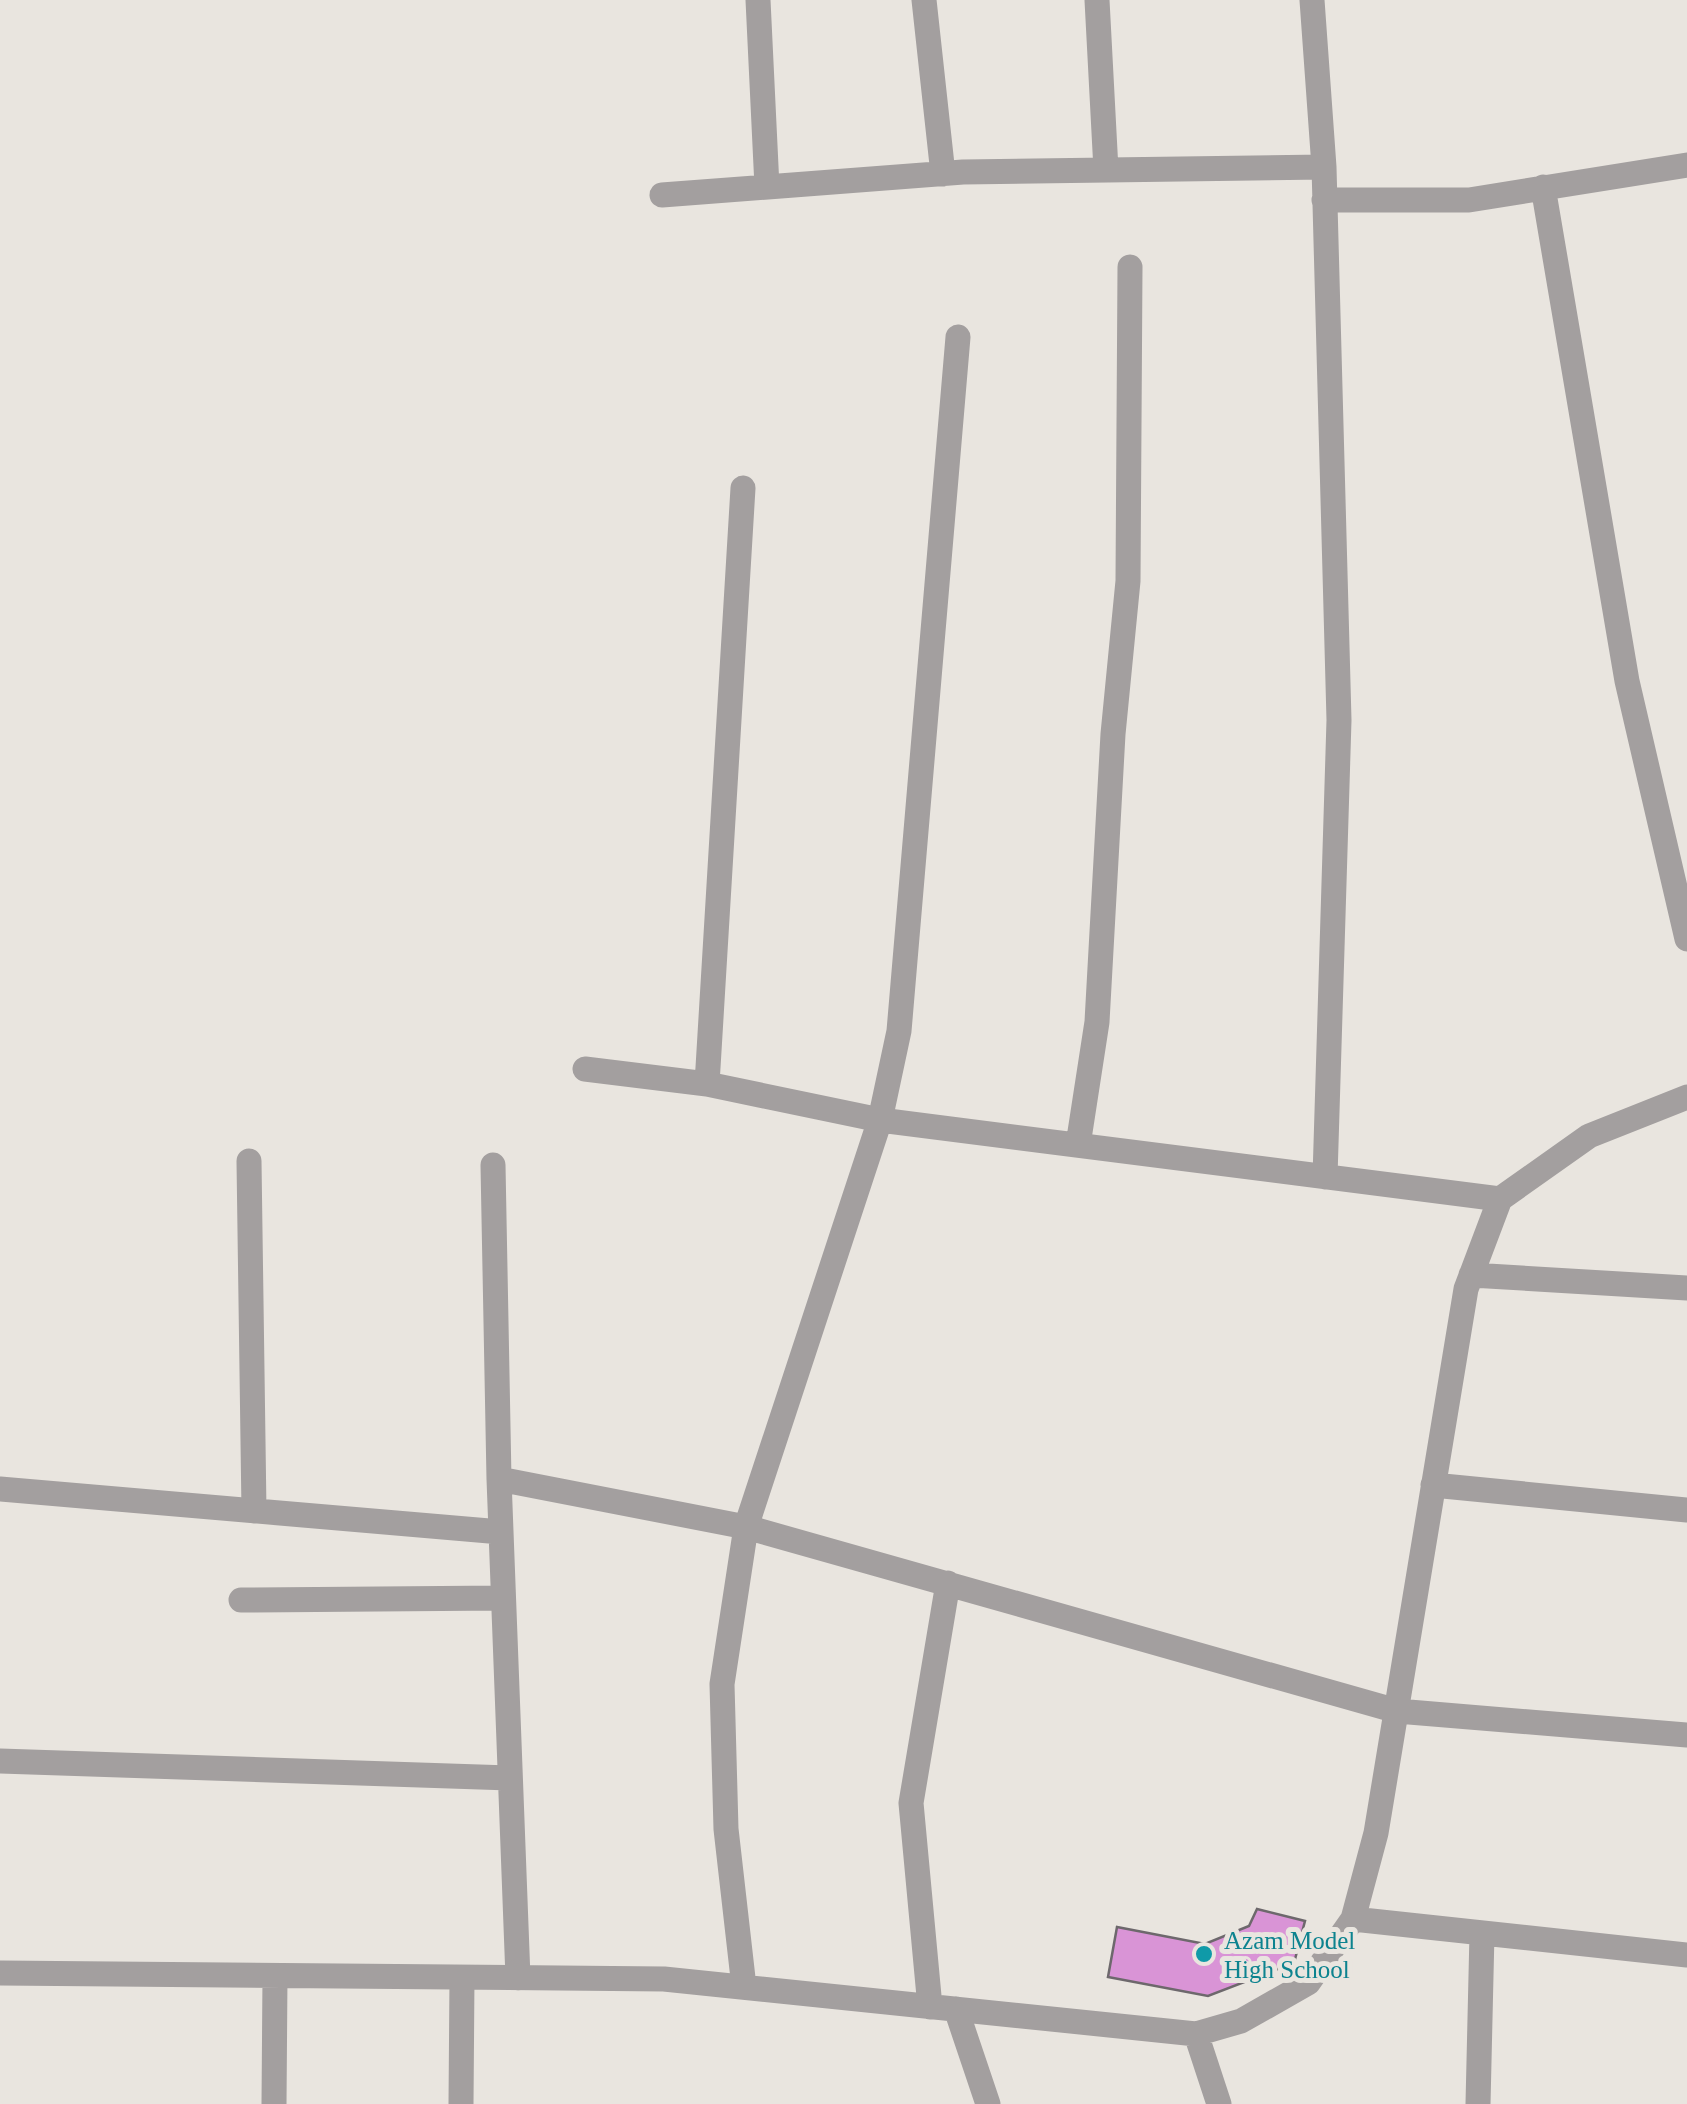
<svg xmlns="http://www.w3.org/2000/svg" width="1687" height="2104" viewBox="0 0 1687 2104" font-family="'Times New Roman',serif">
<rect width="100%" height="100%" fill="#e9e5df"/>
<!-- building -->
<path fill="#d994d6" stroke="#6d686c" stroke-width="2.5" d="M1257 1909 1305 1921 1294 1963 1208 1996 1108 1977 1117 1927 1205 1944 1249 1926Z"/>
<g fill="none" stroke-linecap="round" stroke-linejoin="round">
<!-- minor -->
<path stroke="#a39f9f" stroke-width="25" d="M758 0 767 187
M924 0 943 174
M1097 0 1106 170
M1312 0 1324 167 1339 720 1325 1177
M1543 187 1627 681 1687 939
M662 195 963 172 1324 167
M1324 200H1469L1687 165
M585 1069 707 1084 880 1120 1500 1199
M707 1084 743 488
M1078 1145 1097 1022 1113 734 1128 581 1130 267
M249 1161 254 1511
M493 1165 499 1479 518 1978
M1471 1275 1687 1288
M499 1479 746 1527 1397 1711 1687 1735
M1433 1485 1687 1510
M0 1489 501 1532
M241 1600 503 1598
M0 1761 510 1778
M1353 1919 1687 1955
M0 1973 664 1979 1196 2034 1241 2021 1308 1983 1353 1919 1376 1833 1466 1289 1500 1199 1589 1136 1687 1097
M744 1987 726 1829 722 1684 746 1527 880 1120 899 1031 958 337
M930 2007 911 1803 948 1583
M956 2009 988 2104
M1196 2034 1219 2104
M274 2104 275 1976
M461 2104 462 1978
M1478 2104 1482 1933"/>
</g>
<!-- markers -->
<circle fill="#0f9aa8" stroke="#e9e5df" stroke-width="4" cx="1204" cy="1954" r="10"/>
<g text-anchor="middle" stroke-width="10" stroke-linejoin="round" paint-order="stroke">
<!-- culture labels -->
<g font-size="25" fill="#0d838f" stroke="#e9e5df" text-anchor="start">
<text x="1224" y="1949">Azam Model<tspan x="1224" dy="29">High School</tspan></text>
</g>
</g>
</svg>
